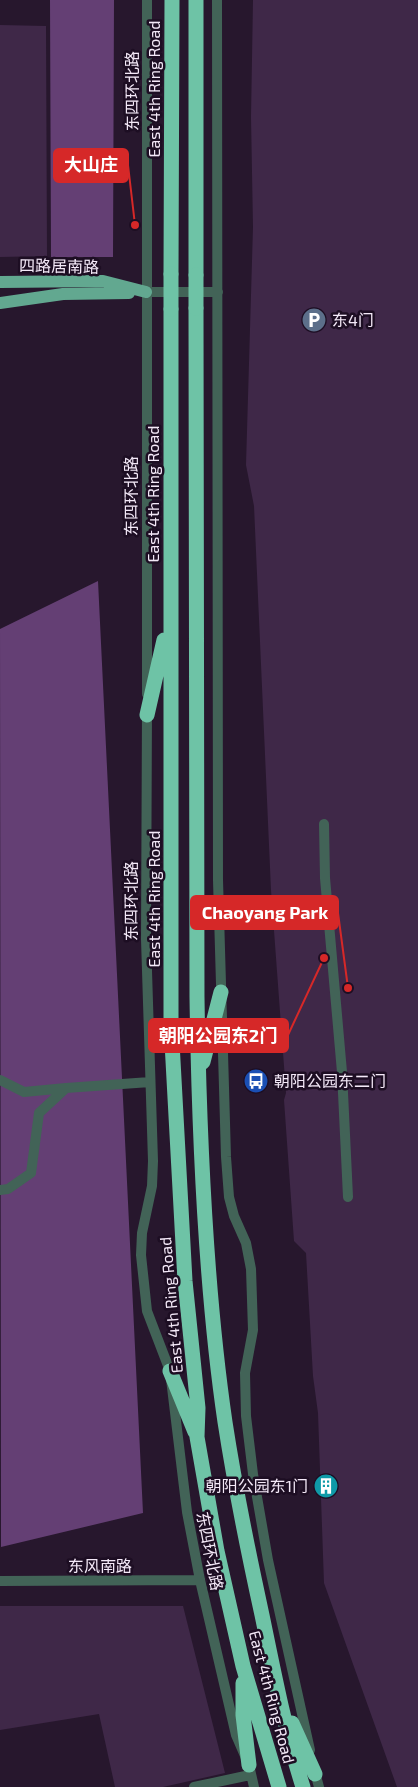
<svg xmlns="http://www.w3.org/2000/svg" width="418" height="1787" viewBox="0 0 418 1787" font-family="'Exo 2','Noto Sans SC',sans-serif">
<rect width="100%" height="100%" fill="#27172d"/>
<!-- green -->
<path fill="#3f2848" d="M253 0H418V1787H397L324 1583 318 1413 313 1376 306 1253 294 1241 284 1100 286 1093 271 890 254 506 246 465 253 227 251 117Z
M0 25 46 26 47 256 0 257Z
M0 1606H183L225 1773 163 1787H115L99 1714 0 1730Z"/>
<!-- forest -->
<path fill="#643f74" d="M50 0H114L113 257H51Z
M98 581 143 1513 1 1547 0 629Z"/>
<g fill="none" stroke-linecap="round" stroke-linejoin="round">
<!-- minor -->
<path stroke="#426357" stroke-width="10" d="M217 0 218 880 226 1157 229 1197 234 1216 246 1243 251 1269 253 1330 245 1373 246 1416 253 1474 268 1560 310 1750
M146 292H218
M147 694V0
M147 708 146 939 153 1161 152 1186 142 1233 141 1255 147 1311 170 1371 187 1512 200 1580 236 1735 249 1765 254 1787
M324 824 325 878 342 1072 348 1197
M0 1080 24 1092 66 1088
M0 1190 8 1189 31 1173 39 1113 66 1088 150 1082
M0 1581 200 1580
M314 1769 319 1787
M194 1787 250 1775"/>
<!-- major -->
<path stroke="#62a890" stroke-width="12" d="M0 282 103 281 146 292
M0 303 63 294 129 293"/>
<!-- highway -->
<path stroke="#6ec3a6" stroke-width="15" d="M171 274 172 0
M196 275V0
M196 308 197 997C199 1136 205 1285 225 1422 235 1487 248 1551 262 1615 274 1673 285 1731 303 1787
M171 309V1024L185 1281 198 1408 197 1437 217 1551 243 1666 279 1787
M147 715 164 640
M203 1062 221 992
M170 1371 195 1432
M243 1683V1715L249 1765
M292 1723 315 1774"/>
<!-- highway-bridge -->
<path stroke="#6ec3a6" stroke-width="15" d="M196 275V308
M171 309V274"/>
</g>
<!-- icons -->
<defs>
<symbol id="parking-disc" viewBox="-11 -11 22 22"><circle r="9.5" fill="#5c6f8a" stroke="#1d0e23"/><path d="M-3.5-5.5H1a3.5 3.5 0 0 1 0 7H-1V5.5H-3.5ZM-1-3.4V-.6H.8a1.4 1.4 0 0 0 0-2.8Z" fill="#fff"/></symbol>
<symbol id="bus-disc" viewBox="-11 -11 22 22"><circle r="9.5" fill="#1a4fb4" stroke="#1d0e23"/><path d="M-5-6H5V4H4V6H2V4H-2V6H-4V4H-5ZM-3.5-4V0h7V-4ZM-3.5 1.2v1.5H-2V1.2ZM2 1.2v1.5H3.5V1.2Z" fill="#fff"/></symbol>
<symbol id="building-disc" viewBox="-11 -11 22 22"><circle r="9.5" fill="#0f9aa8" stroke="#1d0e23"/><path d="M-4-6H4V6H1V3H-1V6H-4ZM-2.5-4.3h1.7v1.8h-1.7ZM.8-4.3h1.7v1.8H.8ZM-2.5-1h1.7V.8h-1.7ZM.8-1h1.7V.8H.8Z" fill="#fff"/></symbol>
</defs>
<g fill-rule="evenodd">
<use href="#parking-disc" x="300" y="306" width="28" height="28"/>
<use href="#bus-disc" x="242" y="1067" width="28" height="28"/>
<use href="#building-disc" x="312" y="1472" width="28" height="28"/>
</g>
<g text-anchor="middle" stroke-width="5" stroke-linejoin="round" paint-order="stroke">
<!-- street labels -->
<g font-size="16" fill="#f4e9f8" stroke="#1d0e23">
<text transform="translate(154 89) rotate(-90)" y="6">East 4th Ring Road</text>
<text transform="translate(132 91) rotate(-90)" y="6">东四环北路</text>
<text transform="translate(59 266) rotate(1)" y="6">四路居南路</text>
<text transform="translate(153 494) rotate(-90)" y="6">East 4th Ring Road</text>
<text transform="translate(131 496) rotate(-90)" y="6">东四环北路</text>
<text transform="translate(154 899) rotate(-90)" y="6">East 4th Ring Road</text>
<text transform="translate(131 901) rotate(-90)" y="6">东四环北路</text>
<text transform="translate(171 1305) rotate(-95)" y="6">East 4th Ring Road</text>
<text transform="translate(210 1551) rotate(79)" y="6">东四环北路</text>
<text x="100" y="1572">东风南路</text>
<text transform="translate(272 1697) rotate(75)" y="6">East 4th Ring Road</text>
</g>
<!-- poi labels -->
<g font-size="16" fill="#f4e9f8" stroke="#1d0e23" text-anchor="start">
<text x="332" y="326">东4门</text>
<text x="274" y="1087">朝阳公园东二门</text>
<text x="308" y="1492" text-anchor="end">朝阳公园东1门</text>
</g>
</g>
<!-- callouts -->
<path fill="none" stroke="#d62828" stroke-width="2" d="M135 225L128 165M348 988L338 913M324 958L288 1035"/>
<g fill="#d62828" stroke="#1d0e23" stroke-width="2">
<circle cx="135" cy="225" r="5"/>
<circle cx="348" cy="988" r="5"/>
<circle cx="324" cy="958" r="5"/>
</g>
<g fill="#d62828" stroke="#d62828" stroke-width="2">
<rect x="54" y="149" width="74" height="33" rx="5"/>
<rect x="191" y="896" width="147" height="33" rx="5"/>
<rect x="149" y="1019" width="139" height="33" rx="5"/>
</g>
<g font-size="18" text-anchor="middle" font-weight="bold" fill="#fff">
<text x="91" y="171">大山庄</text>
<text x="265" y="919">Chaoyang Park</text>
<text x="218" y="1042">朝阳公园东2门</text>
</g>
</svg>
